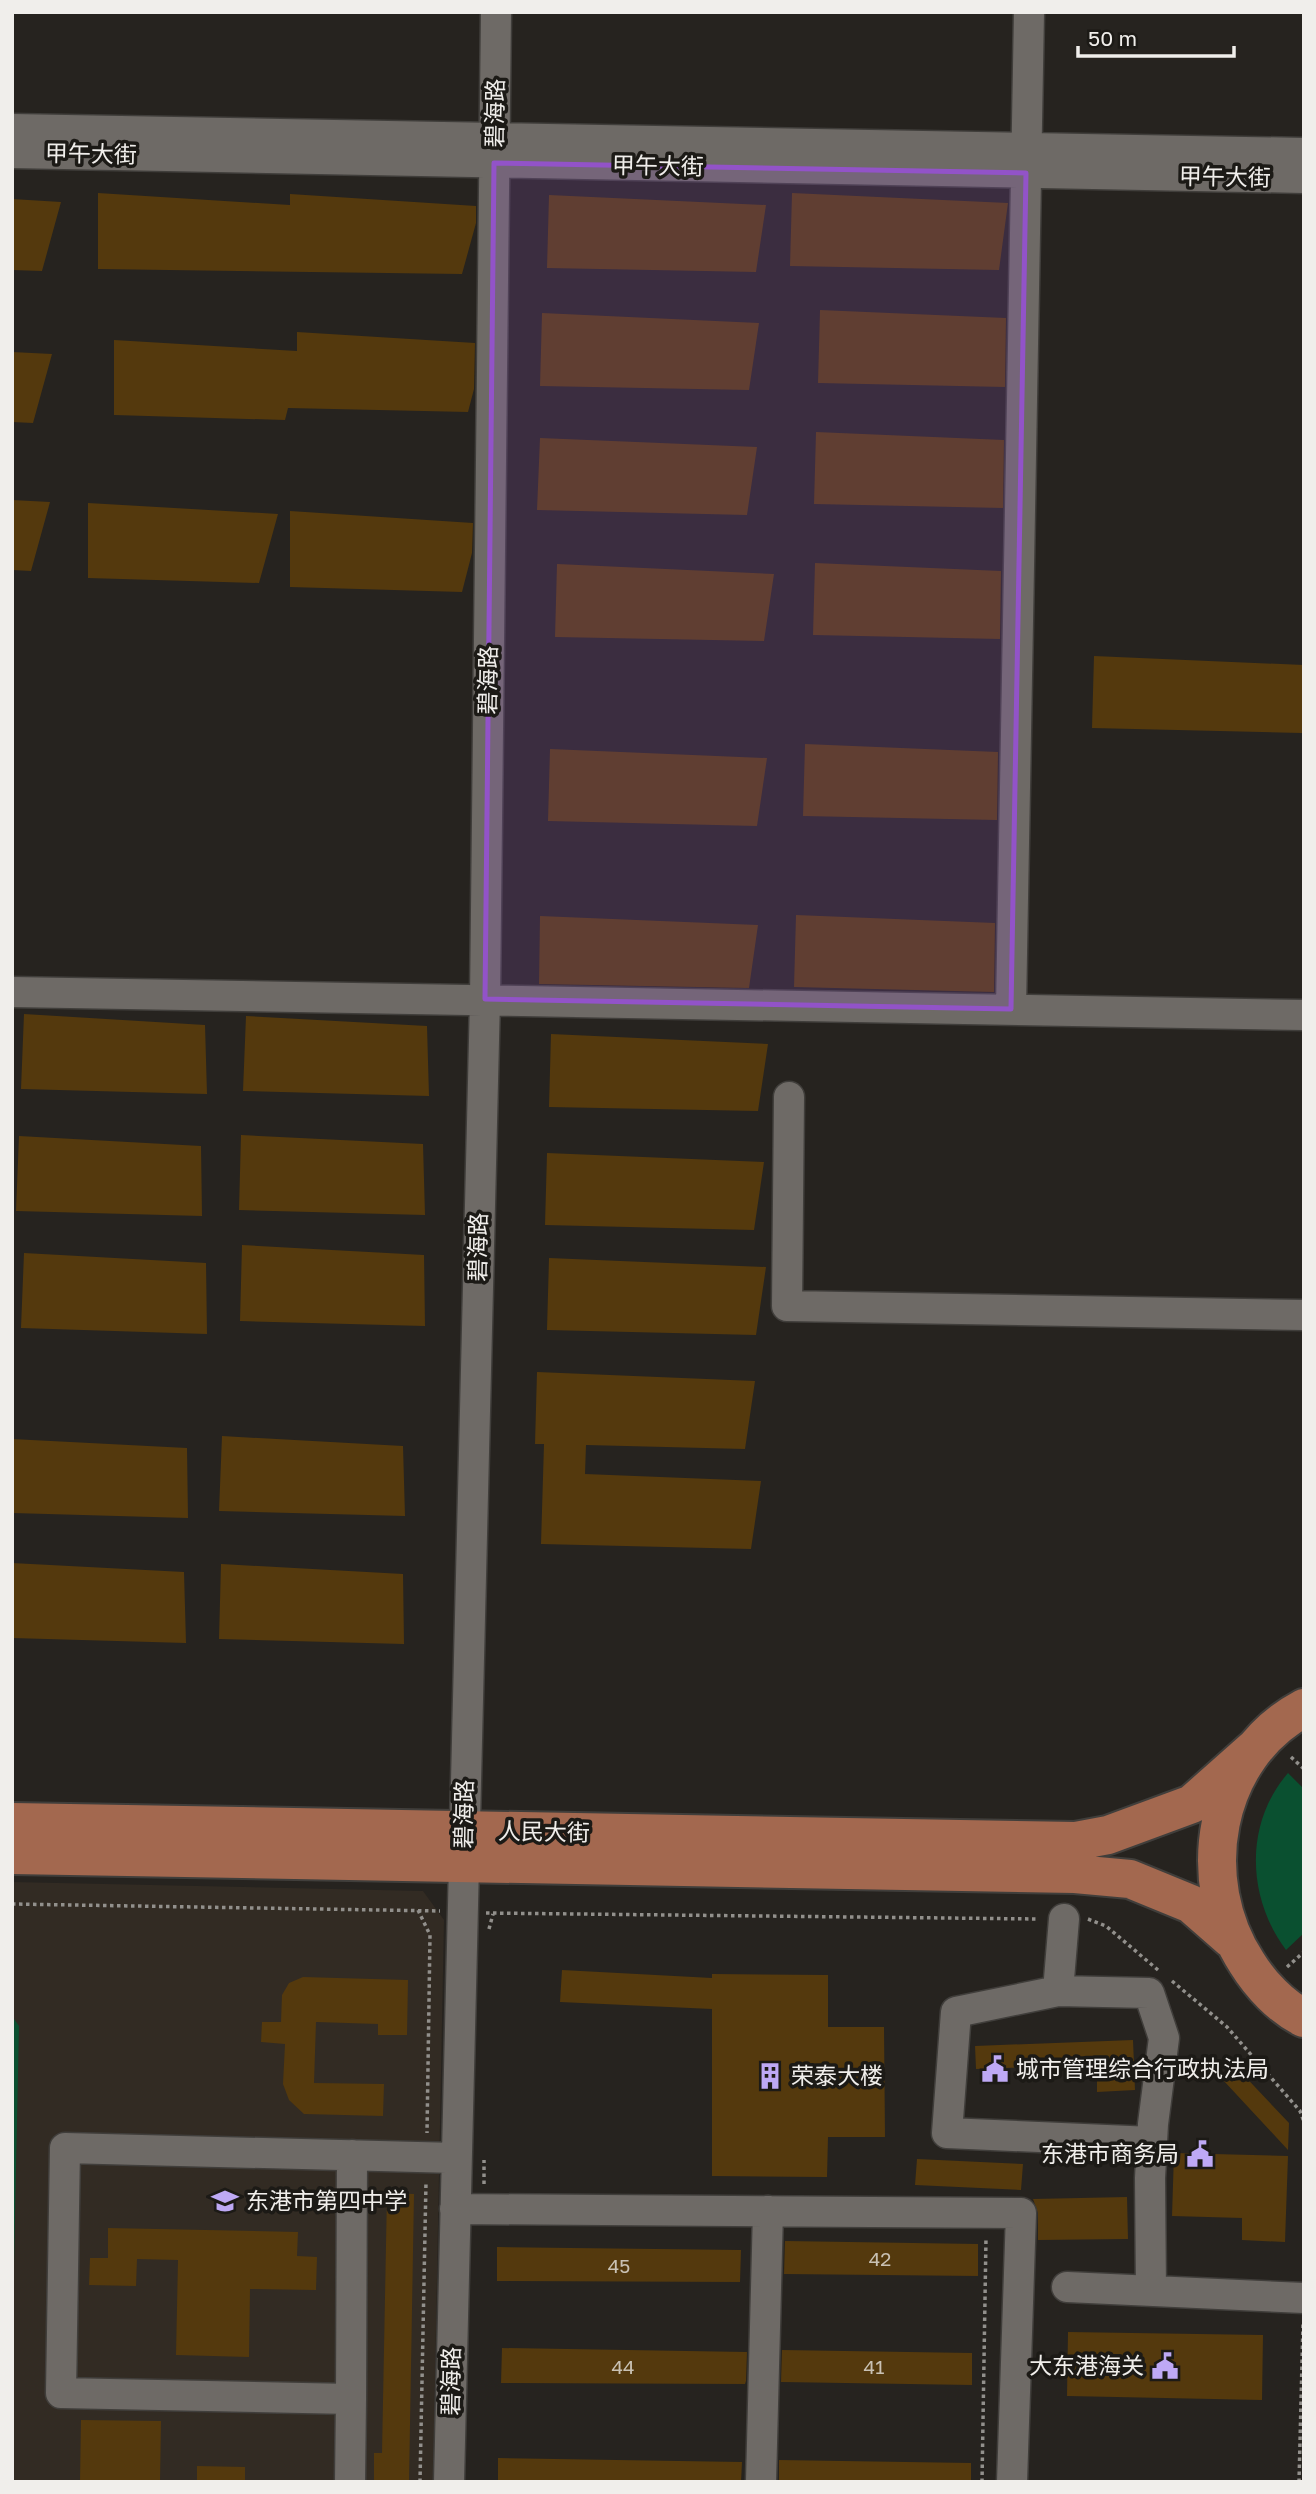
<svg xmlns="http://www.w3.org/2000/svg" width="1316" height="2494" viewBox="0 0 1316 2494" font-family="'Golos Text','Noto Sans SC',sans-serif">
<rect width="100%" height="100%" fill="#26231f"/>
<!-- built -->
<path fill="#322b23" d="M12 1882 423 1891 444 1920 433 2482H12Z"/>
<!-- green -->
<path fill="#0a5030" d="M1288 1773 1304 1789V1933L1286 1950C1247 1898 1244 1824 1288 1773Z
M12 2016 19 2026 12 2359Z"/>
<!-- building -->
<path fill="#54390d" d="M98 193 290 205V194L476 206V223L462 274 98 269Z
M792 193 1008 203 999 270 790 266Z
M549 195 766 205 756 272 547 268Z
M12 199 61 202 42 271 12 270Z
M820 310 1006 318 1005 387 818 383Z
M542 313 759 323 749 390 540 386Z
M297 332 475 343 474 389 468 412 288 408 285 420 114 415V340L297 351Z
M12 352 52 354 33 423 12 422Z
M816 432 1004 440 1003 508 814 504Z
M540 438 757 447 747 515 537 510Z
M12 500 50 502 31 571 12 570Z
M88 503 278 514 259 583 88 578Z
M290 511 473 523 472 553 462 592 290 587Z
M815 563 1001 571 1000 639 813 635Z
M557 564 774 574 764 641 555 637Z
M1094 656 1304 665 1302 733 1092 728Z
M805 744 998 752 997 820 803 816Z
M550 749 767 758 757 826 548 821Z
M796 915 995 923 994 992 794 987Z
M540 916 758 925 749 988 539 984Z
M24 1014 205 1025 207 1094 21 1089Z
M246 1016 427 1026 429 1096 243 1091Z
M551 1034 768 1044 758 1111 549 1107Z
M241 1135 423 1144 425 1215 239 1210Z
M19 1136 201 1146 202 1216 16 1211Z
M547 1153 764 1162 754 1230 545 1225Z
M242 1245 424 1255 425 1326 240 1321Z
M24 1253 206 1263 207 1334 21 1328Z
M549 1258 766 1267 756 1335 547 1330Z
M537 1372 755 1381 745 1449 586 1445 585 1474 761 1481 751 1549 541 1544 544 1444H535Z
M222 1436 403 1446 405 1516 219 1511Z
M12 1439 187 1448 188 1518 12 1513Z
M12 1563 184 1572 186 1643 12 1638Z
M221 1564 403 1574 404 1644 219 1639Z
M562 1970 712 1978V1974L828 1975V2027H884L885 2137H828L827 2177 712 2176V2009L560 2002Z
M303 1977 408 1980 407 2035H378V2024L316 2022 314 2083 384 2084 383 2116 304 2114 289 2100 283 2084 285 2044 261 2042 262 2022H281L282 1995 289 1983Z
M1133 2040 1135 2090 1097 2092V2065L976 2069 975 2046Z
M1237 2068 1289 2123 1288 2150 1223 2080Z
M1174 2153 1288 2156 1285 2242 1242 2240V2218L1172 2216Z
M917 2159 1023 2164 1021 2190 915 2185Z
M387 2193 414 2194 409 2482H374V2453H382Z
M1127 2197 1128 2239 1038 2240V2213L1033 2199Z
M108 2228 298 2232 297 2256 317 2257 316 2290 250 2289 249 2357 176 2355 178 2260 137 2259 136 2286 89 2285 90 2258H108Z
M785 2241 978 2244V2276L784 2274Z
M497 2247 741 2250 740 2282 497 2281Z
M1068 2332 1263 2335 1262 2400 1067 2396Z
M502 2348 747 2352 746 2381 745 2384 501 2383Z
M782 2350 972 2353V2385L781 2382Z
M81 2420 161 2421 160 2482H80Z
M498 2458 742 2462 741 2482H498Z
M779 2460 971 2463V2482H779Z
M197 2466 245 2467V2482H197Z"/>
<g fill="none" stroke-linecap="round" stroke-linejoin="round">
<defs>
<path id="minor" d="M12 129 1304 153
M12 153 1304 178
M12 992 1304 1015
M1011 1009 1029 12
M789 1097 787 1306 1304 1315
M1064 1919 1058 1991 1149 1993 1164 2038 1153 2124 1150 2178 1151 2291
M1058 1991 956 2012 947 2133 1152 2142
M352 2155 351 2399 61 2393 65 2148 456 2158
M455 2209 1021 2213 1012 2482
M1067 2287 1304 2298
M350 2482 351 2399
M449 2482 485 999 496 12
M761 2482 768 2211"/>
<path id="major" d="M1304 1708C1212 1757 1193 1881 1247 1963 1260 1984 1281 2007 1304 2018
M12 1822 1076 1841 1108 1835 1192 1804 1254 1749
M12 1855 1075 1874 1130 1879 1191 1904 1231 1939"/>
</defs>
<!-- minor casing -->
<use href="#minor" stroke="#403e3b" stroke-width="33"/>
<!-- major casing -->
<use href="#major" stroke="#403e3b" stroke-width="42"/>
<!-- path -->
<path stroke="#92908c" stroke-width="3.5" stroke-dasharray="3.5 3.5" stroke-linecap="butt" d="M1291 1757 1304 1769
M12 1904 440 1911
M418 1910 430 1935 427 2133
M486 1913 1038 1919
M1088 1919 1106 1926 1158 1970
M489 1929 493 1914
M1287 1967 1304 1952
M1172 1981 1227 2027 1300 2111 1304 2122
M484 2184V2160
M420 2482 426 2182
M982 2482 986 2238
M1299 2482 1303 2323"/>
<!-- minor -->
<use href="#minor" stroke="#6e6a66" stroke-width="30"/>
<!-- major -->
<use href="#major" stroke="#a3684f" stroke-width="38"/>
</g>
<!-- marked area -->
<path fill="#9253c8" fill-opacity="0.2" stroke="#9253c8" stroke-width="5" stroke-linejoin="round" d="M494 163 1026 173 1011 1009 485 999Z"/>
<!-- icons -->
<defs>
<symbol id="civic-bare" viewBox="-9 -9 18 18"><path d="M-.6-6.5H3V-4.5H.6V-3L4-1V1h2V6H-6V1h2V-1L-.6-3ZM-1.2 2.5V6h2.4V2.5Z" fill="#bea9f5" stroke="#1c1a16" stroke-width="2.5" paint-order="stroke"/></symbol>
<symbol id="building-bare" viewBox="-9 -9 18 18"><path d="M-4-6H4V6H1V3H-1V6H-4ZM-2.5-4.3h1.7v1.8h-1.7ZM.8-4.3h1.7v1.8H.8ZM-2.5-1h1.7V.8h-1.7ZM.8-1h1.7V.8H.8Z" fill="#bea9f5" stroke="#1c1a16" stroke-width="2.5" paint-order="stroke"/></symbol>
<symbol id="school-bare" viewBox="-9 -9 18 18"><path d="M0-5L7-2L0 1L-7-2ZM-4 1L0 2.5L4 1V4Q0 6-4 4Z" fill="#bea9f5" stroke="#1c1a16" stroke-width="2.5" paint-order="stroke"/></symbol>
</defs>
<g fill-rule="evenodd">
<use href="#civic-bare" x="976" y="2050" width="38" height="38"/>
<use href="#building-bare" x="751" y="2057" width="38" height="38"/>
<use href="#civic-bare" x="1181" y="2135" width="38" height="38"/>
<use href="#school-bare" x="206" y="2182" width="38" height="38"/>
<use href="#civic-bare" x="1146" y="2347" width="38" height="38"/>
</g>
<g text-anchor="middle" stroke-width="7" stroke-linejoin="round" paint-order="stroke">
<!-- number labels -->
<g font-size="19" fill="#c9c1b4">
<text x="880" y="2266">42</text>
<text x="619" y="2273">45</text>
<text x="623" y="2374">44</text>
<text x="874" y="2374">41</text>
</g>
<!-- street labels -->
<g font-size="23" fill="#f0eeeb" stroke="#1c1a16">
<text transform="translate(495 113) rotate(-89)" y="8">碧海路</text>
<text transform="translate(91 154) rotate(1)" y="8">甲午大街</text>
<text transform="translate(658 166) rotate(1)" y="8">甲午大街</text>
<text transform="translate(1225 177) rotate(1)" y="8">甲午大街</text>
<text transform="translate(488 680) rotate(-89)" y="8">碧海路</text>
<text transform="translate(478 1247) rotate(-89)" y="8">碧海路</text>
<text transform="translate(464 1814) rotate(-89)" y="8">碧海路</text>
<text transform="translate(544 1832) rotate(1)" y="8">人民大街</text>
<text transform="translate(451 2381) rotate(-89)" y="8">碧海路</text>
</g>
<!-- poi labels -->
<g font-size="23" fill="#f0eeeb" stroke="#1c1a16" text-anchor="start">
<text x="1016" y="2077">城市管理综合行政执法局</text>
<text x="791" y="2084">荣泰大楼</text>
<text x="1179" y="2162" text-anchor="end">东港市商务局</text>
<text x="246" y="2209">东港市第四中学</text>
<text x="1144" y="2374" text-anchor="end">大东港海关</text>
</g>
</g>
<!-- border -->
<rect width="1316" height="2494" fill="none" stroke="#f0eeeb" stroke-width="28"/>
<!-- scale -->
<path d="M1078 46v10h156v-10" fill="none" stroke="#f0eeeb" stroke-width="3.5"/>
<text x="1088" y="46" font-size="21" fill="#f0eeeb" stroke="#1c1a16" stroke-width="5" paint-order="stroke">50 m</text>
</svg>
